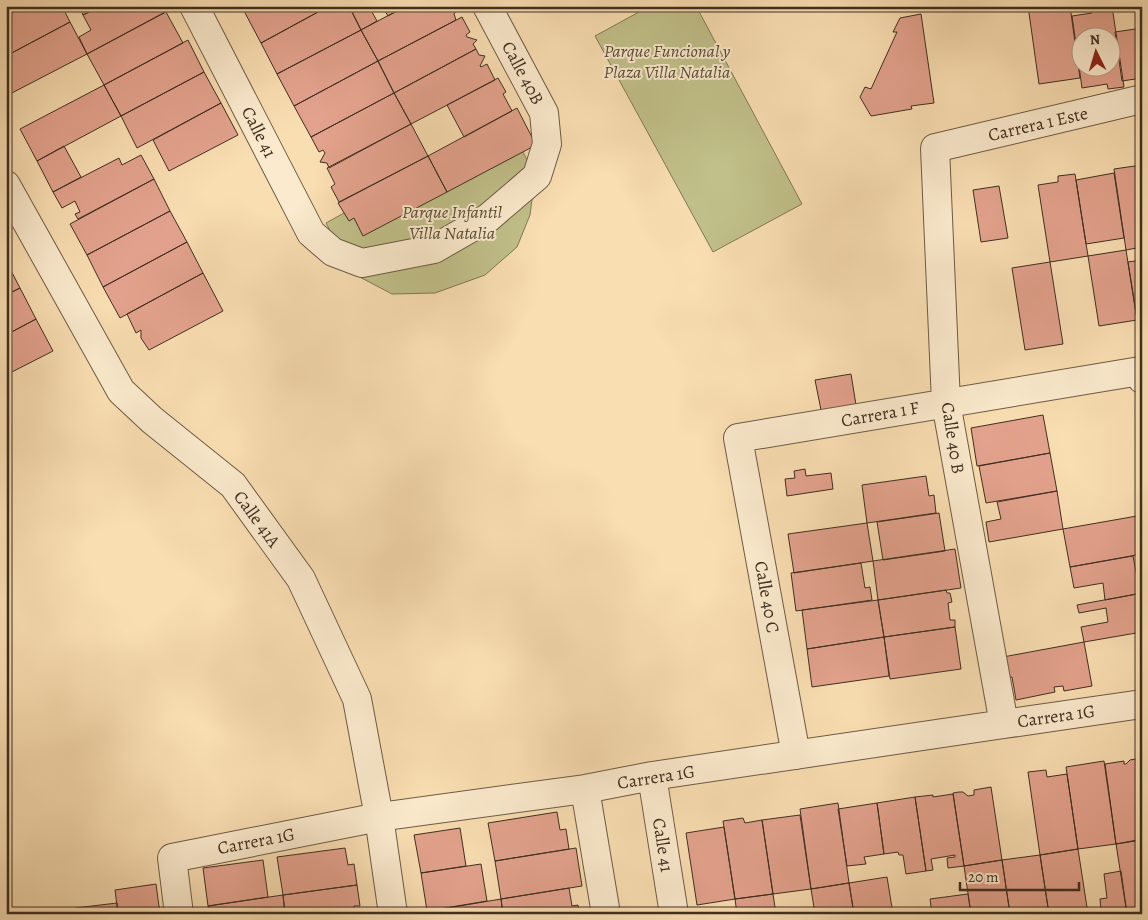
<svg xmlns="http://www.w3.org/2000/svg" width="1148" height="920" viewBox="0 0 1148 920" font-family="Alegreya,serif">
<rect width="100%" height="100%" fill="#f9deb2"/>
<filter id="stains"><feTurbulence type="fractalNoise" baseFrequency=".004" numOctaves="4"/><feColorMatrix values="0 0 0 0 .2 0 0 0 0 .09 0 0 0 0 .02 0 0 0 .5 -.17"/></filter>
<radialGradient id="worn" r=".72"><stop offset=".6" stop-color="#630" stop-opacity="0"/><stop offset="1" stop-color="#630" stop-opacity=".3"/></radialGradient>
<!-- green -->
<path fill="#c1c08a" stroke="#807855" d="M650 6H696L802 204 713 252 595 36Z
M508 122 535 176 530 215 517 247 485 275 435 293 392 294 354 274 326 223Z"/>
<!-- building -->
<path fill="#e3a28d" stroke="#3f2f20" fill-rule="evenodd" d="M6 6H25L6 16Z
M25 6H62L70 22 6 56V16Z
M79 6H101L83 15Z
M101 6H165L167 11 87 54 79 37 91 30 83 15Z
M241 6H254L244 11Z
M254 6H329L261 43 244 11Z
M329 6H349L361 30 277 74 261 43Z
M349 6H406L388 16 382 6 372 12 377 21 361 30Z
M406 6H450L457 10 454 14 456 20 378 61 361 30Z
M1028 6H1070L1080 78 1039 84Z
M1091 6H1112L1124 87 1108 89 1107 84 1082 88 1072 16 1092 13ZM1080 38H1110V68H1080Z
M166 12 183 43 104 85 87 54Z
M921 14 934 103 911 106 912 109 871 116 860 97 865 87 871 89 897 32H893L900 18Z
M462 17 470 32 466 35 467 37 477 40 473 44 476 49 394 93 378 61Z
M70 22 87 54 6 96V56Z
M1142 28V78L1122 81 1115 32Z
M361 30 378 61 294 106 277 74Z
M188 40 204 72 121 116 104 85Z
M476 49 479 55 485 56 480 66 481 67 487 64 495 80 411 124 394 93Z
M378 61 394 93 311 137 294 106Z
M204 72 221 103 137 148 121 116Z
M498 78 506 92 503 94 512 111 464 137 447 105Z
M104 85 121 116 37 161 20 129Z
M394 93 411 124 329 168 327 163 320 162 325 153 323 150 319 152 311 137Z
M221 103 238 135 169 171 153 140Z
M517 108 536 145 447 192 428 156Z
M411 124 428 156 339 202 331 187 335 184 327 168Z
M64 146 81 177 53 192 37 161Z
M141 155 154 179 78 219 75 214 80 212 75 201 62 208 53 192 119 158 122 165Z
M428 156 447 192 363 236 354 218 349 221 338 203Z
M1142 165V247L1126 250 1114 169Z
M1114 173 1124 238 1086 244 1076 180Z
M1075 174 1088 256 1050 262 1038 185 1058 182V176Z
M154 179 170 211 87 255 70 224Z
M999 186 1008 238 981 242 973 190Z
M170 211 187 242 103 287 87 255Z
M187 242 203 273 120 318 103 287Z
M1126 250 1137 320 1099 326 1088 256Z
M1142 260V325H1138L1128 262Z
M6 261 20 288 6 295Z
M1050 262 1063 344 1025 350 1012 268Z
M203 273 223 311 149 350 141 338V330L136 333 127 314Z
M20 288 36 319 6 335V295Z
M36 319 53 351 6 375V335Z
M851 374 856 405 821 410 815 380Z
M1043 415 1050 453 977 466 971 428Z
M1050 453 1057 491 986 503 979 466Z
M805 469 806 476 831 473 833 489 787 496 785 479 795 478 794 471Z
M926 476 929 496 934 495 936 513 867 523 862 485Z
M1057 491 1063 529 989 542 986 522 1001 519 997 502Z
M939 513 945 551 883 560 877 522Z
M1137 516 1142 541V554L1070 567 1063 529Z
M867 523 873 561 794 573 788 534Z
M955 549 961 588 878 600 873 561Z
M1133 556 1137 577 1142 576V593L1105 600 1103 583 1074 588 1070 567Z
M861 563 865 588 870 587 872 600 796 611 791 573Z
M946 590 947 593H950L952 602 948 603 950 620H955V627L884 637 878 600Z
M1142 593V632L1084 642 1081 627 1108 622 1106 608 1079 613 1077 605Z
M878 600 884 637 807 649 802 610Z
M955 627 961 669 890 679 884 637Z
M884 637 889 676 812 687 807 649Z
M1084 642 1092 686 1064 691 1063 686 1054 687 1055 692 1016 700 1012 677 1006 678 1003 657Z
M1135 759 1142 762V840L1116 844 1105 764 1124 761V764H1126L1130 760Z
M1104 761 1116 844 1078 849 1066 767Z
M1046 770 1047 777 1067 774 1078 849 1040 855 1028 772Z
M991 787 1002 860 964 866 953 793 959 792H963L968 796 974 795V790Z
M953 794 964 866 948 868 947 858 955 857V855L931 859 933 870 926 871 915 797 933 795V797Z
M915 797 926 871 906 874 903 855H899L898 852 884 854 877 803Z
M838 803 849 883 811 889 800 809Z
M877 803 884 854 864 857 866 864 847 866 838 809Z
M557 812 560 830 566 829 569 849 495 861 488 823Z
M800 815 811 889 773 894 762 820Z
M743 818 745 823 762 820 773 894 735 899 723 821Z
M724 827 735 899 697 905 686 833Z
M460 828 466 866 421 873 414 835Z
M1137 840H1142V914H1127L1116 844Z
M345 848 348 865 354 864 357 885 283 895 277 857Z
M576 848 582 886 501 899 495 861Z
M1078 849 1088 914H1049L1040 855Z
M1040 855 1049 914H1010L1002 860Z
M263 860 268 897 208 906 203 868Z
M1002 860 1010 914H971L964 866Z
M481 864 487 901 427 911 421 873Z
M1121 871 1127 914H1109V909L1101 910 1100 899 1107 898 1104 874Z
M887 877 893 914H854L849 883Z
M849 883 854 914H815L811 889Z
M156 884 160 914H118L115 890Z
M357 885 360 906H354L355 914H285L283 895Z
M569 888 572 906 578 905 579 914H534V912L522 914H503L501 899Z
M773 894 776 914H737L735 899Z
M968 894 971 914H932L930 899Z
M283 895 285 914H210L208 906Z
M501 899 503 914H419L418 913Z
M117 903 118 914H76L75 908Z
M805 910 806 914H779Z"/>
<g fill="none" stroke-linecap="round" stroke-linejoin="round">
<defs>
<path id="street" d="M194 6 311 233 333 252 362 263 434 249 488 218 537 176 547 144 544 113 487 6
M6 185 121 391 152 420 233 485 301 579 357 699 379 817 393 914
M1004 724 946 403 935 148 1142 99
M796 755 738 438 1140 371 1142 379
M652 776 674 914
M585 789 606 914
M179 914 172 858 379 817 585 789 652 776 1004 724 1142 704"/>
</defs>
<!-- street casing -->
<use href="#street" stroke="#6e5b44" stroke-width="30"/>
<!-- street -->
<use href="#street" stroke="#fbeacd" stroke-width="28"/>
</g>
<g text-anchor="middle" stroke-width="4" stroke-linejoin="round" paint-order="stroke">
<!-- park labels -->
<g font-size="18" font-style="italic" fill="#594c35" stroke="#fbeacd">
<text x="667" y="57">Parque Funcional y<tspan x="667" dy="21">Plaza Villa Natalia</tspan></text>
<text x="452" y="218">Parque Infantil<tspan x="452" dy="21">Villa Natalia</tspan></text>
</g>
<!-- street labels -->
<g font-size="18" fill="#3f2f20" stroke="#fbeacd">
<text transform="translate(523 73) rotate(62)" y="6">Calle 40B</text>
<text transform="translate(1038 124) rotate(-13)" y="6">Carrera 1 Este</text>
<text transform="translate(259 132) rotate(63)" y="6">Calle 41</text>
<text transform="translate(880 414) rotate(-10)" y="6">Carrera 1 F</text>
<text transform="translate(953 438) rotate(81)" y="6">Calle 40 B</text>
<text transform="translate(257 519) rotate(54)" y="6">Calle 41A</text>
<text transform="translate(767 597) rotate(80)" y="6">Calle 40 C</text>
<text transform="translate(1056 716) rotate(-8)" y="6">Carrera 1G</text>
<text transform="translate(656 777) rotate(-9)" y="6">Carrera 1G</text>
<text transform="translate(256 841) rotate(-11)" y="6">Carrera 1G</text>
<text transform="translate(663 845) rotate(81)" y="6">Calle 41</text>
</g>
</g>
<!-- margin -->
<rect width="1148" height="920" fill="none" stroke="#f9deb2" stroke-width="25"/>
<rect x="8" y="8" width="1133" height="905" fill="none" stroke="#3f2f20" stroke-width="2.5"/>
<rect x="12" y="12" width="1123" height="895" fill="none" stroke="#3f2f20"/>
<!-- north arrow -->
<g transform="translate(1096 52) rotate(355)"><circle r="24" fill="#fbeacd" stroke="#b09f88"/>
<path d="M0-4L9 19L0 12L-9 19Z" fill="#8f2418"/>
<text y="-8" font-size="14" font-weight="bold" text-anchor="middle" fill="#3f2f20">N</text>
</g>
<!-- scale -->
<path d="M960 882v8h119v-8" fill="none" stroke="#3f2f20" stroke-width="2.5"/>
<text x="968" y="882" font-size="15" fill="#3f2f20" stroke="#fbeacd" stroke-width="4" paint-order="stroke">20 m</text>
<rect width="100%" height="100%" filter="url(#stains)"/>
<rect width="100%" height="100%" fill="url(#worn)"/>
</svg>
